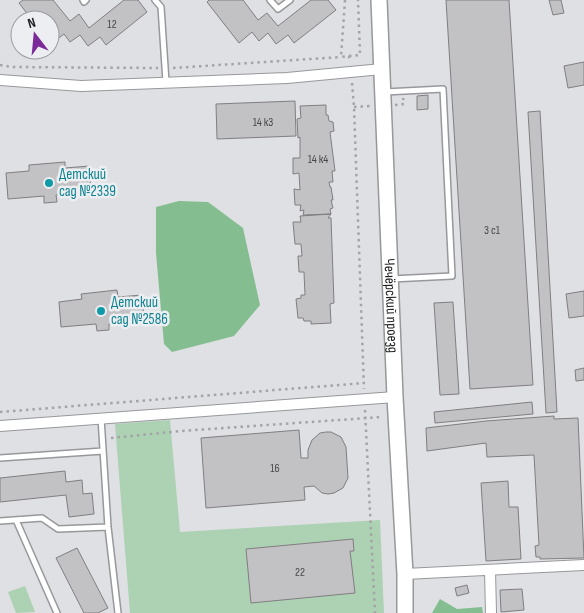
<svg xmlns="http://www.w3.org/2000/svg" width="584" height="613" viewBox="0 0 584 613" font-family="'Sofia Sans Condensed',sans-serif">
<rect width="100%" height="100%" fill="#dfe0e3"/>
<!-- green -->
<path fill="#add1b3" d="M170 420 180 532 380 520 384 613H130L115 424Z
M25 586 35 612 16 613 8 592Z"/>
<!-- forest -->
<path fill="#84bd90" d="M179 201 208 202 243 228 260 305 234 336 172 352 164 344 156 253V207Z
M440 599 457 609 482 607 483 613H432Z"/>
<!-- building -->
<path fill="#c2c1c4" stroke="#807e81" d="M23 0H53L70 21 79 14 89 28 124 0H138L147 12 106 45 100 37 88 46 80 35 70 42 64 34 51 44 50 20H32L19 3Z
M209 0H243L258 20 267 13 278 26 311 0H328L336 10 294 43 288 35 276 44 268 33 259 41 252 32 239 43 207 2Z
M446 0H509L533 385 470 389Z
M549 0H561L564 13 553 15Z
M584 62V85L568 88 564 66Z
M428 95V109L417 110V96Z
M295 101 296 136 217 139 216 104Z
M326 105V115H328L329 121 333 122 334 131 330 132 335 171H332L333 182H329L330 187H331L333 200H331L333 208 330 209 331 214 303 215 304 210 300 211 301 205H295L294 189 300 190 299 173 293 174V158H300V137L298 138 297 119 301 118 300 106Z
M540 111 557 412 546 413 528 112Z
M65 162V168L89 166 91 192 56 195 57 202 44 203V196L8 199 6 173 29 171V165Z
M331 214 328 218H331L334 303 330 304 331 323 311 324V321H304L303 318H298L296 299 301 298V295H305L304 272H299L298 256H302L301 244H295L293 222H301L300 216Z
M117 290 118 297 142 295 144 321 109 324V330L97 331 96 324 61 327 59 302 82 299 81 294Z
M584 291V316L569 318 566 294Z
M453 302 459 394 440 395 434 303Z
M584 368V380L576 381 575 370Z
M532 402 533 414 435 423 434 412Z
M554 416V419L578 418 584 558 540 559V557H536L535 546 539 545 534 455 487 457 486 443 427 451 426 428 486 421Z
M299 430 301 458H308V450L312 440 320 433 326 432H331L341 437 346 447 348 478 343 488 334 493 328 494 322 493 314 486 304 487 305 500 206 508 201 438Z
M65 471 66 482 82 480 83 494 92 493 94 514 69 517 66 495 0 502V478Z
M508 481 509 507H518L521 559 486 561 481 483Z
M353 539 354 551H350L355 593 251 603 246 549Z
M77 548 108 608 98 613H84L56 558Z
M467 585 469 593 457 596 455 588Z
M522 589 524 610 501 612 500 590Z"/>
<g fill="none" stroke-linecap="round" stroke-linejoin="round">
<defs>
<path id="service" d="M83 0 84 2 86 0
M155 0 161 7 166 82
M270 0 278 9 290 0
M385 92 443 89 452 276 391 279
M101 418 108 527 118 613
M0 458 103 451
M16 520 57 613
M0 521 42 518 58 529 108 527"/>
<path id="minor" d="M0 80 81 86 287 78 382 69
M0 426 395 397
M490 570 491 613
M405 574 584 565"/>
<g id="secondary">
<path id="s1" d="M379 0 395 397 405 574V613"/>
</g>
</defs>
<!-- service casing -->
<use href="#service" stroke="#97989b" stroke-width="8"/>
<!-- minor casing -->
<use href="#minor" stroke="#97989b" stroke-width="12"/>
<!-- secondary casing -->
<use href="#secondary" stroke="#97989b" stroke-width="18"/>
<!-- path -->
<path stroke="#a3a4a6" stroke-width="2.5" stroke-dasharray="2.5 4" stroke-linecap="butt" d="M345 0 341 57 349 56 350 62
M349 56 360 55 358 0
M0 65 12 67 158 68
M173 68 341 57
M352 83 354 107 364 389
M395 105 404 104 403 98
M354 107 370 106
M365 410 375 613
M0 412 364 383
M111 438 181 431 382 417"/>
<!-- service -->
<use href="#service" stroke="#fff" stroke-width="5"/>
<!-- minor -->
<use href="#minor" stroke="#fff" stroke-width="10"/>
<!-- secondary -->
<use href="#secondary" stroke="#fff" stroke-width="15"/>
</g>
<!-- markers -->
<g fill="#0f9aa8" stroke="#eceef1" stroke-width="2">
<circle cx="49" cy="183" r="5"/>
<circle cx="101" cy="311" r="5"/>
</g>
<g text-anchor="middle" stroke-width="5" stroke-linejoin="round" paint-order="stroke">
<!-- number labels -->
<g font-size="12" fill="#48484a">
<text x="112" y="28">12</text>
<text x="263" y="126">14 к3</text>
<text x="318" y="163">14 к4</text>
<text x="492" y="234">3 с1</text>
<text x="275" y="472">16</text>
<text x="300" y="576">22</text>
</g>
<!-- culture labels -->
<g font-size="15" fill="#0d838f" stroke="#eceef1" text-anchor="start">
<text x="59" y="179">Детский<tspan x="59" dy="17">сад №2339</tspan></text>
<text x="111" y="307">Детский<tspan x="111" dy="17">сад №2586</tspan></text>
</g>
<!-- street labels -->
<g font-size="15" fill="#202021" stroke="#eceef1">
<text dy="5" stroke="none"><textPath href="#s1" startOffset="306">Чечёрский проезд</textPath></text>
</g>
</g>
<!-- north arrow -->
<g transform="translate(35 35) rotate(344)"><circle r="24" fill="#eceef1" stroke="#9a9c9e"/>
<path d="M0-4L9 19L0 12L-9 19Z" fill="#7c2999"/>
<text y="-8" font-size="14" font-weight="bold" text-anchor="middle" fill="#202021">N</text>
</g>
</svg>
